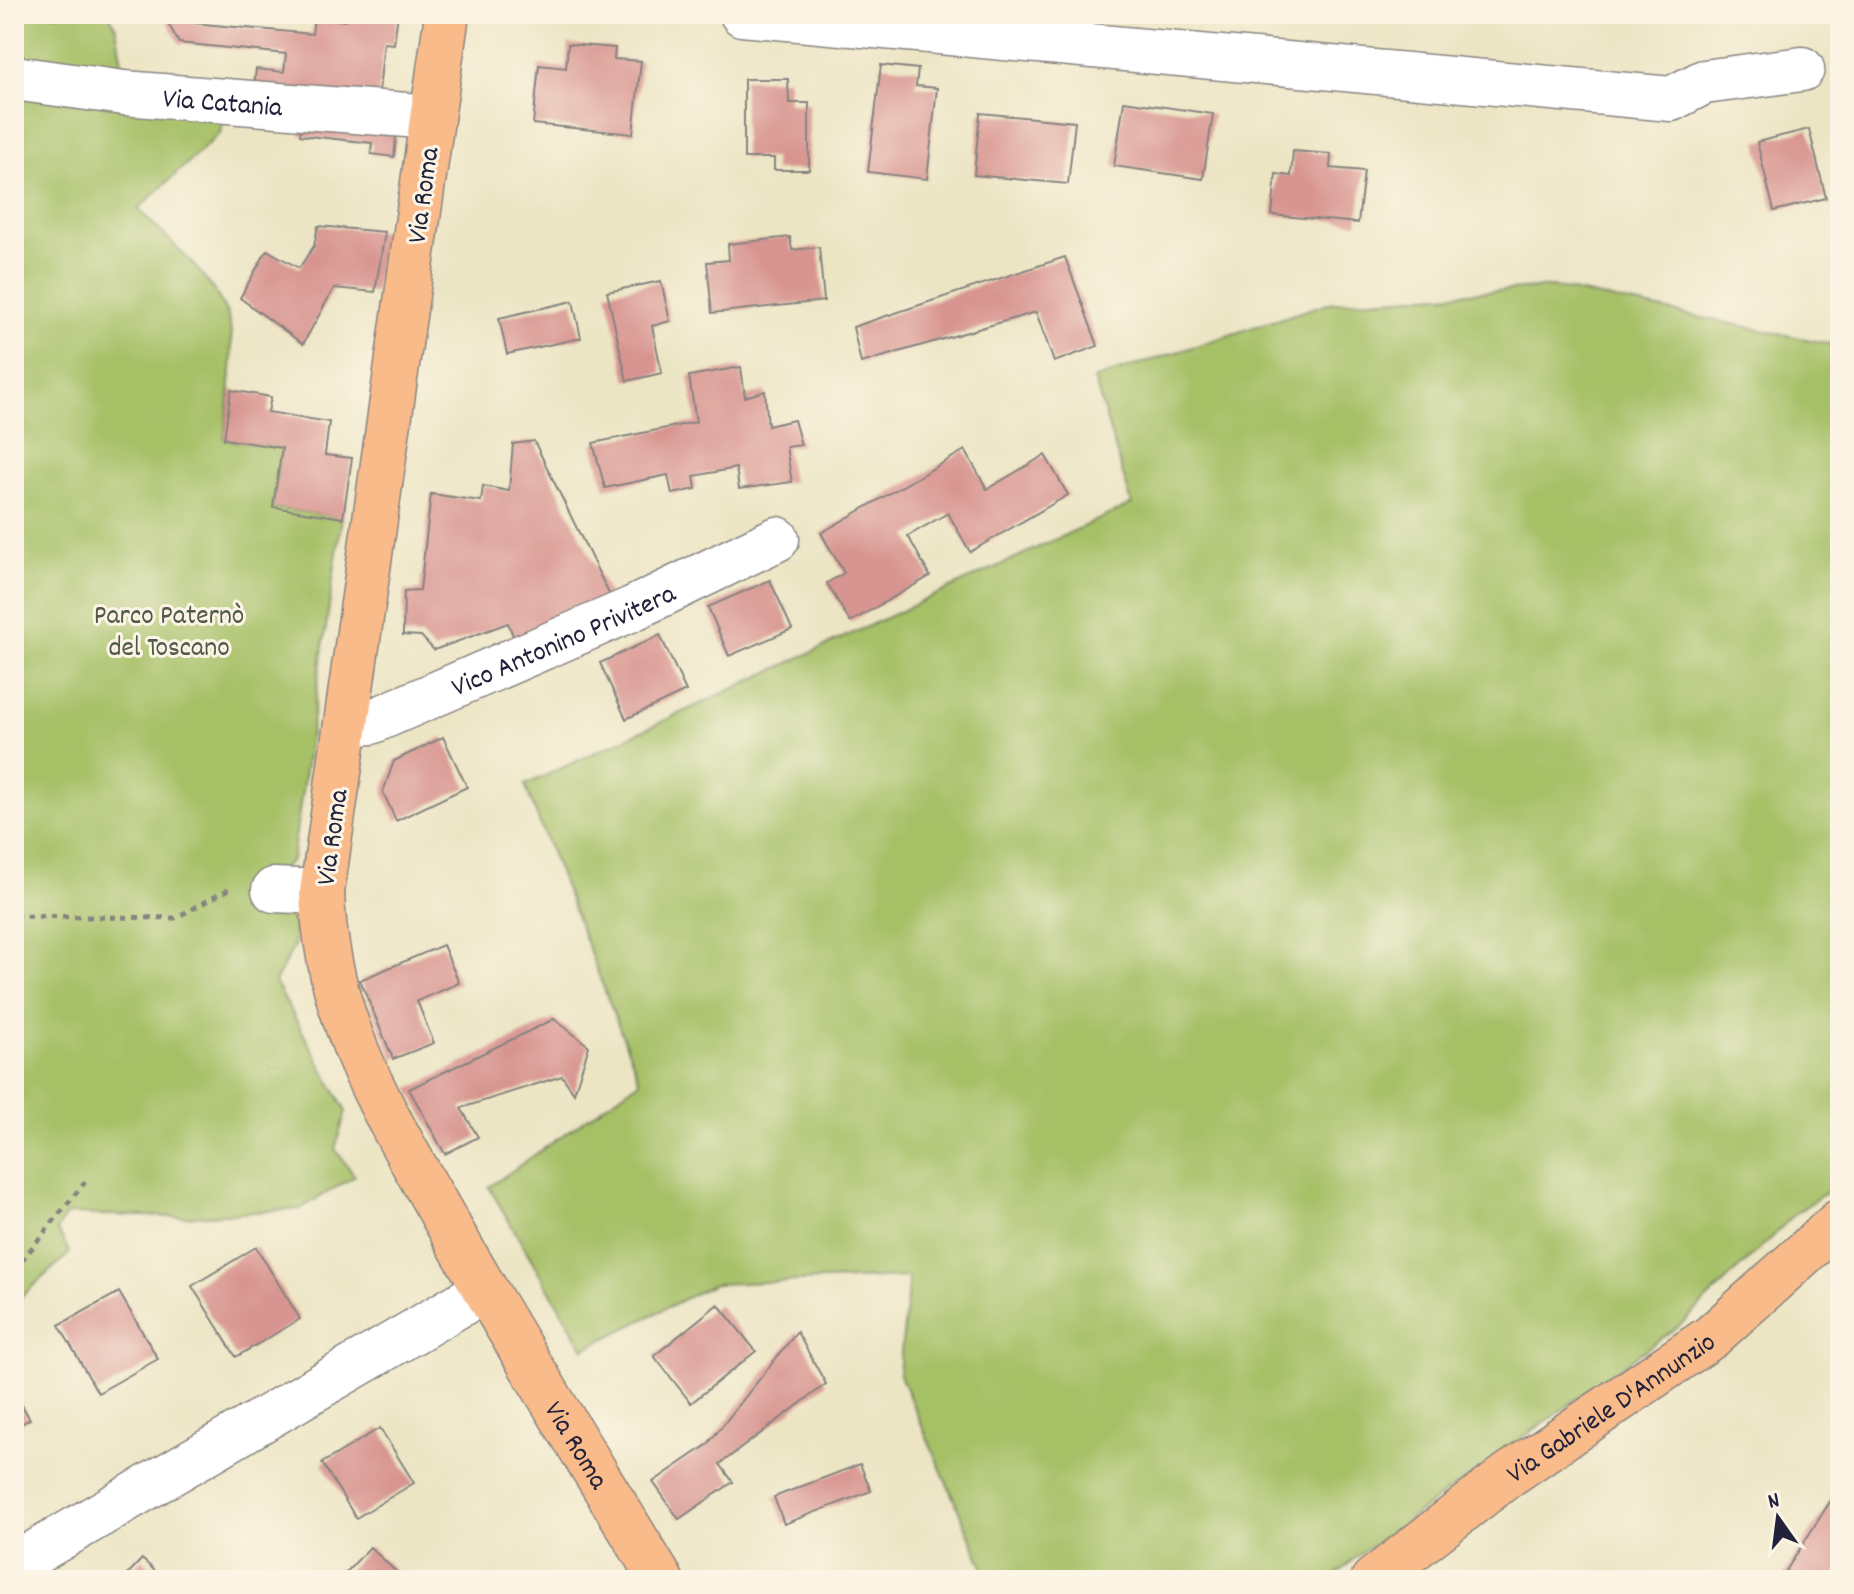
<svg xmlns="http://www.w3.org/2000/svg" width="1854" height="1594" viewBox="0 0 1854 1594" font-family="Dekko,sans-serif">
<rect width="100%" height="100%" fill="#fcf5e5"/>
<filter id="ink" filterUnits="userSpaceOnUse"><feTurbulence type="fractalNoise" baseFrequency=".0125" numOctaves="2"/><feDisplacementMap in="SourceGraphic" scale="16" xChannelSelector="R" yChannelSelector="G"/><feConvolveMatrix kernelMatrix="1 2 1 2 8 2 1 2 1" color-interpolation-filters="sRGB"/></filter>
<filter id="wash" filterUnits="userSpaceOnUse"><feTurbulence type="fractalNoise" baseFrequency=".006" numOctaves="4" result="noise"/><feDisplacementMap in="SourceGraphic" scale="32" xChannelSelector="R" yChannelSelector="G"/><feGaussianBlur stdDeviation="1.8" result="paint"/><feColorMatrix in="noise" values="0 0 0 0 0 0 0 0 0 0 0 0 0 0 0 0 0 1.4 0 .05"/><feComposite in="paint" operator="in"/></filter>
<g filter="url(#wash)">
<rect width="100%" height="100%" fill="#ece5c4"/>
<!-- green -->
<path fill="#a6c066" stroke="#647150" stroke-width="2" d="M14 14H109L116 28 124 74 14 60Z
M14 95 226 113 220 133 138 209C168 240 210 274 227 314 237 337 228 413 224 439L282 448 273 508 342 517 292 860 275 875 272 904 294 922V946L275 982 346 1111 335 1149 355 1176 300 1209 182 1217 67 1214 57 1230 70 1253 14 1303Z
M1552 287 1840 346V1183L1796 1213 1684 1322 1355 1558 1330 1580H989L899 1373 909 1277 714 1284 584 1349 489 1187 640 1081 525 785 1132 504 1094 379 1328 303Z"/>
<g id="blocks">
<!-- building -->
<path fill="#d89490" d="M163 14H188L193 23 312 34 314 17 345 21 346 14H398L394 44 384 43 378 101 254 87 256 69 284 72 286 54 179 43Z
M568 44 615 48 614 59 641 61 633 134 533 124 539 65 566 68Z
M881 65 918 69 916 86 937 88 927 179 868 172Z
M744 79H788L789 103H809V170H774V158H744Z
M1124 101 1213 114 1203 179 1114 166Z
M980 113 1075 122 1068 184 974 175Z
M302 118 397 127 394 157 371 154 372 143 300 135Z
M1809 129 1826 198 1774 211 1757 142Z
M1293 151 1331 154 1330 168 1364 171 1358 223 1272 215 1276 174 1291 176Z
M318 226 385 232 375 292 334 288 303 344 240 298 267 250 299 268 314 246Z
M790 237 792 250 819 247 824 301 712 313 707 262 729 260 728 244Z
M1065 257 1098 346 1054 362 1036 312 861 363 853 327Z
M661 281 670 321 652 326 662 373 627 381 607 292Z
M573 301 581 338 507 354 499 318Z
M741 367 745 397 765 391 768 426 794 420 801 445 786 447 792 482 739 489 736 468 694 476 696 489 672 494 668 475 605 488 593 443 696 422 689 376Z
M231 390 271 397 268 412 329 422 325 455 352 458 343 518 273 507 282 448 224 439Z
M534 441 616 608 518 648 508 623 434 650 421 636 403 635 404 591 420 590 431 494 481 501 483 486 509 491 513 444Z
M965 450 987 489 1045 455 1068 495 970 552 948 513 908 536 930 576 850 622 827 583 844 573 821 533Z
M770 580 792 629 729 656 708 607Z
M660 635 686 691 626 719 600 663Z
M443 737 467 787 396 821 383 792 394 761Z
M443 945 459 983 417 1001 434 1043 393 1059 360 980Z
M554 1019 589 1046 574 1093 562 1076 461 1108 478 1137 445 1154 409 1089Z
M256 1247 300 1319 236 1357 192 1286Z
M119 1292 158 1359 98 1393 59 1325Z
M718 1304 756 1351 691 1403 654 1356Z
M797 1332 826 1384 720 1464 733 1482 679 1519 653 1482 707 1445Z
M14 1392 30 1419 14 1428Z
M380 1428 414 1483 356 1518 322 1463Z
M860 1464 871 1491 784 1524 774 1497Z
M1840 1486V1569L1833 1580H1780Z
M370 1547 405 1580H339Z
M142 1559 165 1580H122Z"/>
</g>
</g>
<g filter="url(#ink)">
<use href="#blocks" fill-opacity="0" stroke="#878480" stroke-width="2"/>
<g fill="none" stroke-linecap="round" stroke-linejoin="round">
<defs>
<g id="minor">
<path d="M742 14 1671 99 1704 82 1802 69"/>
<path id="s1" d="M14 78 124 93 432 117"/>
<path id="s2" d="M346 724 371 722 632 609 777 539"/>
<path d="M274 890 322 892"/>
<path d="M14 1565 485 1290"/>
</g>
<g id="major">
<path id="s3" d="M447 14 322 892C326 1026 389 1119 452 1232 519 1350 591 1464 661 1580"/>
<path id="s4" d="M1373 1580 1507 1476 1711 1337 1840 1221"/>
</g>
</defs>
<!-- minor casing -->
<use href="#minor" stroke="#878480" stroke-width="47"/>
<!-- major casing -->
<use href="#major" stroke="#878480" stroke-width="47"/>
<!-- path -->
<path stroke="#878480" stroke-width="5" stroke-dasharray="6 6" stroke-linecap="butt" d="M14 916 175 918 233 887
M14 1270 85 1182"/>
<!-- minor -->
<use href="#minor" stroke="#fff" stroke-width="44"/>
<!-- major -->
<use href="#major" stroke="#fabb8b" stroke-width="44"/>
</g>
</g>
<g text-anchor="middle" stroke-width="6" stroke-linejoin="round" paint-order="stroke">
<!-- street labels -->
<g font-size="28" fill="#22223b" stroke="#fcf5e5">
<text dy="10" stroke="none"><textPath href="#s1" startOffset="210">Via Catania</textPath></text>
<text transform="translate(421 195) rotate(-82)" y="10">Via Roma</text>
<text dy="10" stroke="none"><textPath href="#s2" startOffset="234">Vico Antonino Privitera</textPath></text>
<text transform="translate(330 837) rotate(-82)" y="10">Via Roma</text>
<text dy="10" stroke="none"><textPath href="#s4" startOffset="294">Via Gabriele D'Annunzio</textPath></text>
<text dy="10" stroke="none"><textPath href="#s3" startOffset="1502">Via Roma</textPath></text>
</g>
<!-- park labels -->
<g font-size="28" fill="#50594a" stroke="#fcf5e5">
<text x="169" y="623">Parco Paternò<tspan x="169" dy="32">del Toscano</tspan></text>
</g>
</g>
<!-- margin -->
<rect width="1854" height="1594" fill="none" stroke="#fcf5e5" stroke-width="48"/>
<!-- north arrow -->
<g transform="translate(1778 1518) rotate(346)" stroke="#fcf5e5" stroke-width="6" paint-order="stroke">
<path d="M0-6L14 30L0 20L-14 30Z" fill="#22223b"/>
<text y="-12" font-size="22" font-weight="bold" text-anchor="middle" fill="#22223b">N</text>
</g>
</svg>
